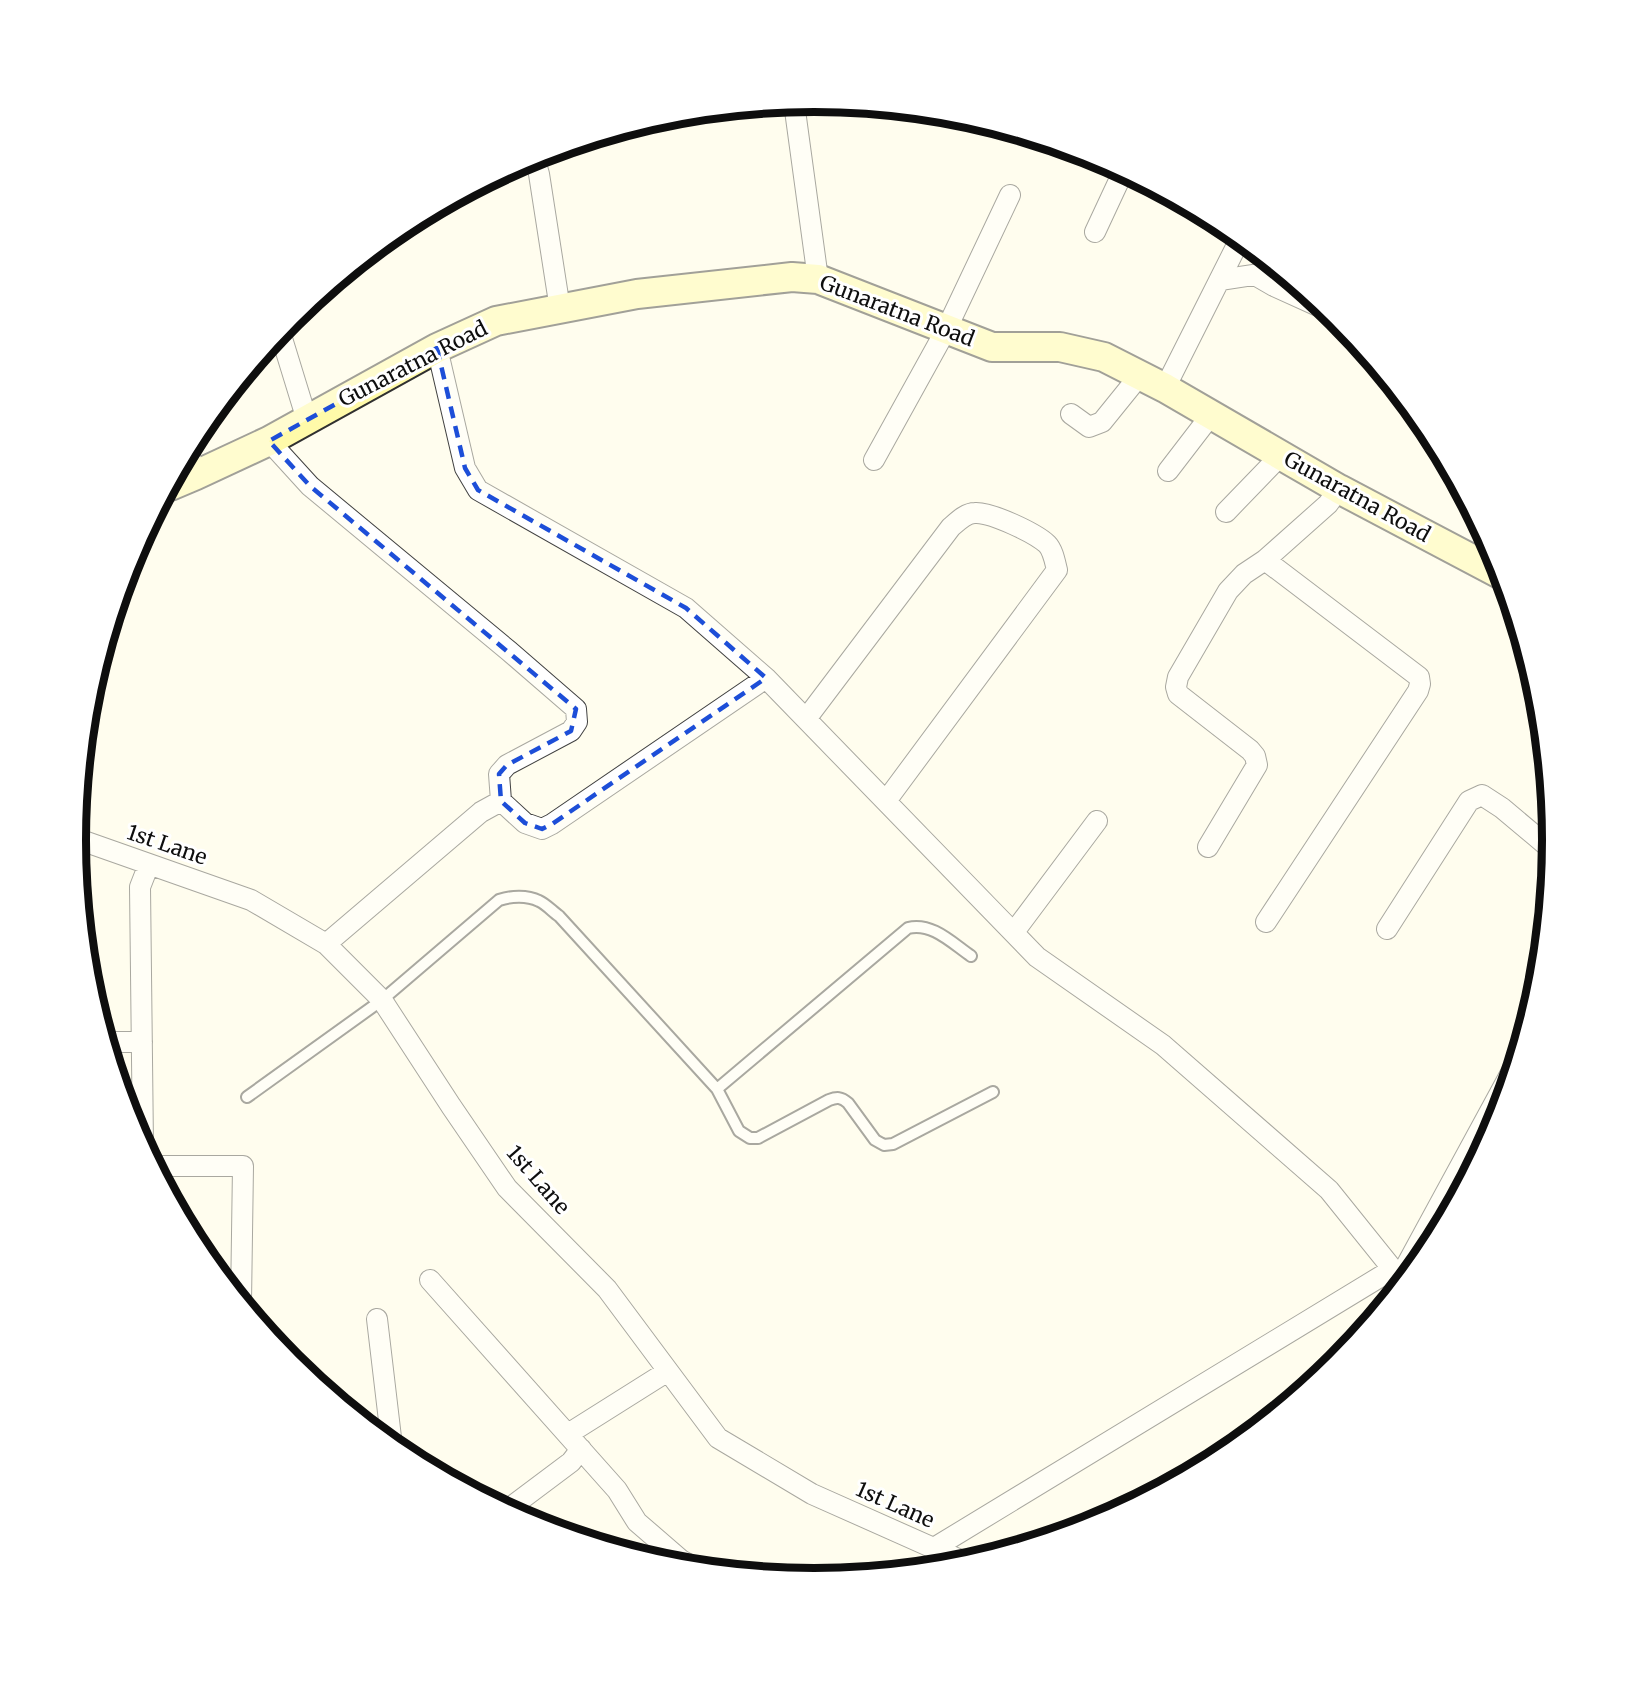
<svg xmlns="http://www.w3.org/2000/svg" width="1628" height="1681" viewBox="0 0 1628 1681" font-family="Merriweather,serif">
<rect width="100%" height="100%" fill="#fffdee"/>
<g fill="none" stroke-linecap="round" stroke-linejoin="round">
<defs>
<path id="lane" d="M717 1089 908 928C932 922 952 943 971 956
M247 1097 382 1000 499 900C511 896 527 895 539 901 546 904 553 912 559 916L717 1089 739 1131 750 1138H758L829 1100C837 1097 841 1097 848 1103L875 1140 884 1145 893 1144 993 1092"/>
<path id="street" d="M794 103 818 279
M534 157 539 174 560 309
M1095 232 1123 172
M1255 275 1274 286 1329 311
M1220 280 1280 271
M280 332 307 420
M437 348 465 468 478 490 686 608 766 678 1037 957 1163 1045 1329 1190 1403 1282
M1165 388 1240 239
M1071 414 1089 427 1102 422 1140 375
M269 441 310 486 509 651 576 709 577 722 571 731 507 765 499 774 501 801
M188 451 196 475
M874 460 947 328 1010 195
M1168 471 1211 415
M1226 512 1281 455
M1265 560 1419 677 1420 684 1418 691 1266 922
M806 719 951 527C958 521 966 513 975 513 991 512 1035 533 1047 544 1053 550 1055 562 1057 570L886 801
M75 838 251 900 326 944 382 1000 451 1106 507 1188 607 1289 718 1438 812 1494 967 1563
M1208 847 1257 765 1255 756 1250 750 1178 694 1176 687 1178 677 1228 591 1244 574 1265 560 1328 504 1339 489
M1387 929 1469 801 1482 795 1502 808 1552 850
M1014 932 1097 821
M326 944 481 812 501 801 525 823 542 829 552 824 766 678
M106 1042H142
M143 1145 140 887 149 864
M154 1166H243L241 1302
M1400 1277 1513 1069
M430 1280 617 1490 637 1522 681 1560 695 1568
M377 1319 392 1446
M568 1434 668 1371
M507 1510 571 1462 581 1449
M934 1548 1393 1269"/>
<path id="secondary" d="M170 486 196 475 269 441 437 348 496 321 637 294 792 277 818 279 992 347H1060L1104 357 1165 388 1339 489 1502 575"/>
</defs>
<!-- lane casing -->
<use href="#lane" stroke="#414141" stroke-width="14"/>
<!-- street casing -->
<use href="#street" stroke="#414141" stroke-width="22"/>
<!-- secondary casing -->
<use href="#secondary" stroke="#303030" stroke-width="32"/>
<!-- lane -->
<use href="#lane" stroke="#fff" stroke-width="10"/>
<!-- street -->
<use href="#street" stroke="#fff" stroke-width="20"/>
<!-- secondary -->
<use href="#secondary" stroke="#fffaa9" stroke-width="28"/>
</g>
<!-- marked area -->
<path d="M0 0H1628V1681H0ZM437 348 465 468 478 490 686 608 766 678 552 824 542 829 525 823 501 801 499 774 507 765 571 731 576 709 310 486 269 441Z" fill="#fffdee" fill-opacity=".55" fill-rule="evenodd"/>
<path fill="none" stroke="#1d4ed8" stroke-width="4.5" stroke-dasharray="12 8" stroke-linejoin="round" d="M437 348 465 468 478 490 686 608 766 678 552 824 542 829 525 823 501 801 499 774 507 765 571 731 576 709 310 486 269 441Z"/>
<g text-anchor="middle" stroke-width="6" stroke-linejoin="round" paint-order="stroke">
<!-- street labels -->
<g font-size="21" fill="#0e0e0e" stroke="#fff">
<text transform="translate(897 311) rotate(21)" y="7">Gunaratna Road</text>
<text transform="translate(413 364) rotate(-27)" y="7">Gunaratna Road</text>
<text transform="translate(1357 497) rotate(29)" y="7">Gunaratna Road</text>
<text transform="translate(167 845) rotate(19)" y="7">1st Lane</text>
<text transform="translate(538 1180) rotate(49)" y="7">1st Lane</text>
<text transform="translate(895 1505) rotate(24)" y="7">1st Lane</text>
</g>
</g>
<!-- crop -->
<path d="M0 0H1628V1681H0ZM86 840a728 728 0 1 1 1456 0a728 728 0 1 1-1456 0Z" fill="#fff" fill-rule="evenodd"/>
<path fill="none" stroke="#0e0e0e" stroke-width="8" d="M86 840a728 728 0 1 1 1456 0a728 728 0 1 1-1456 0Z"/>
</svg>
